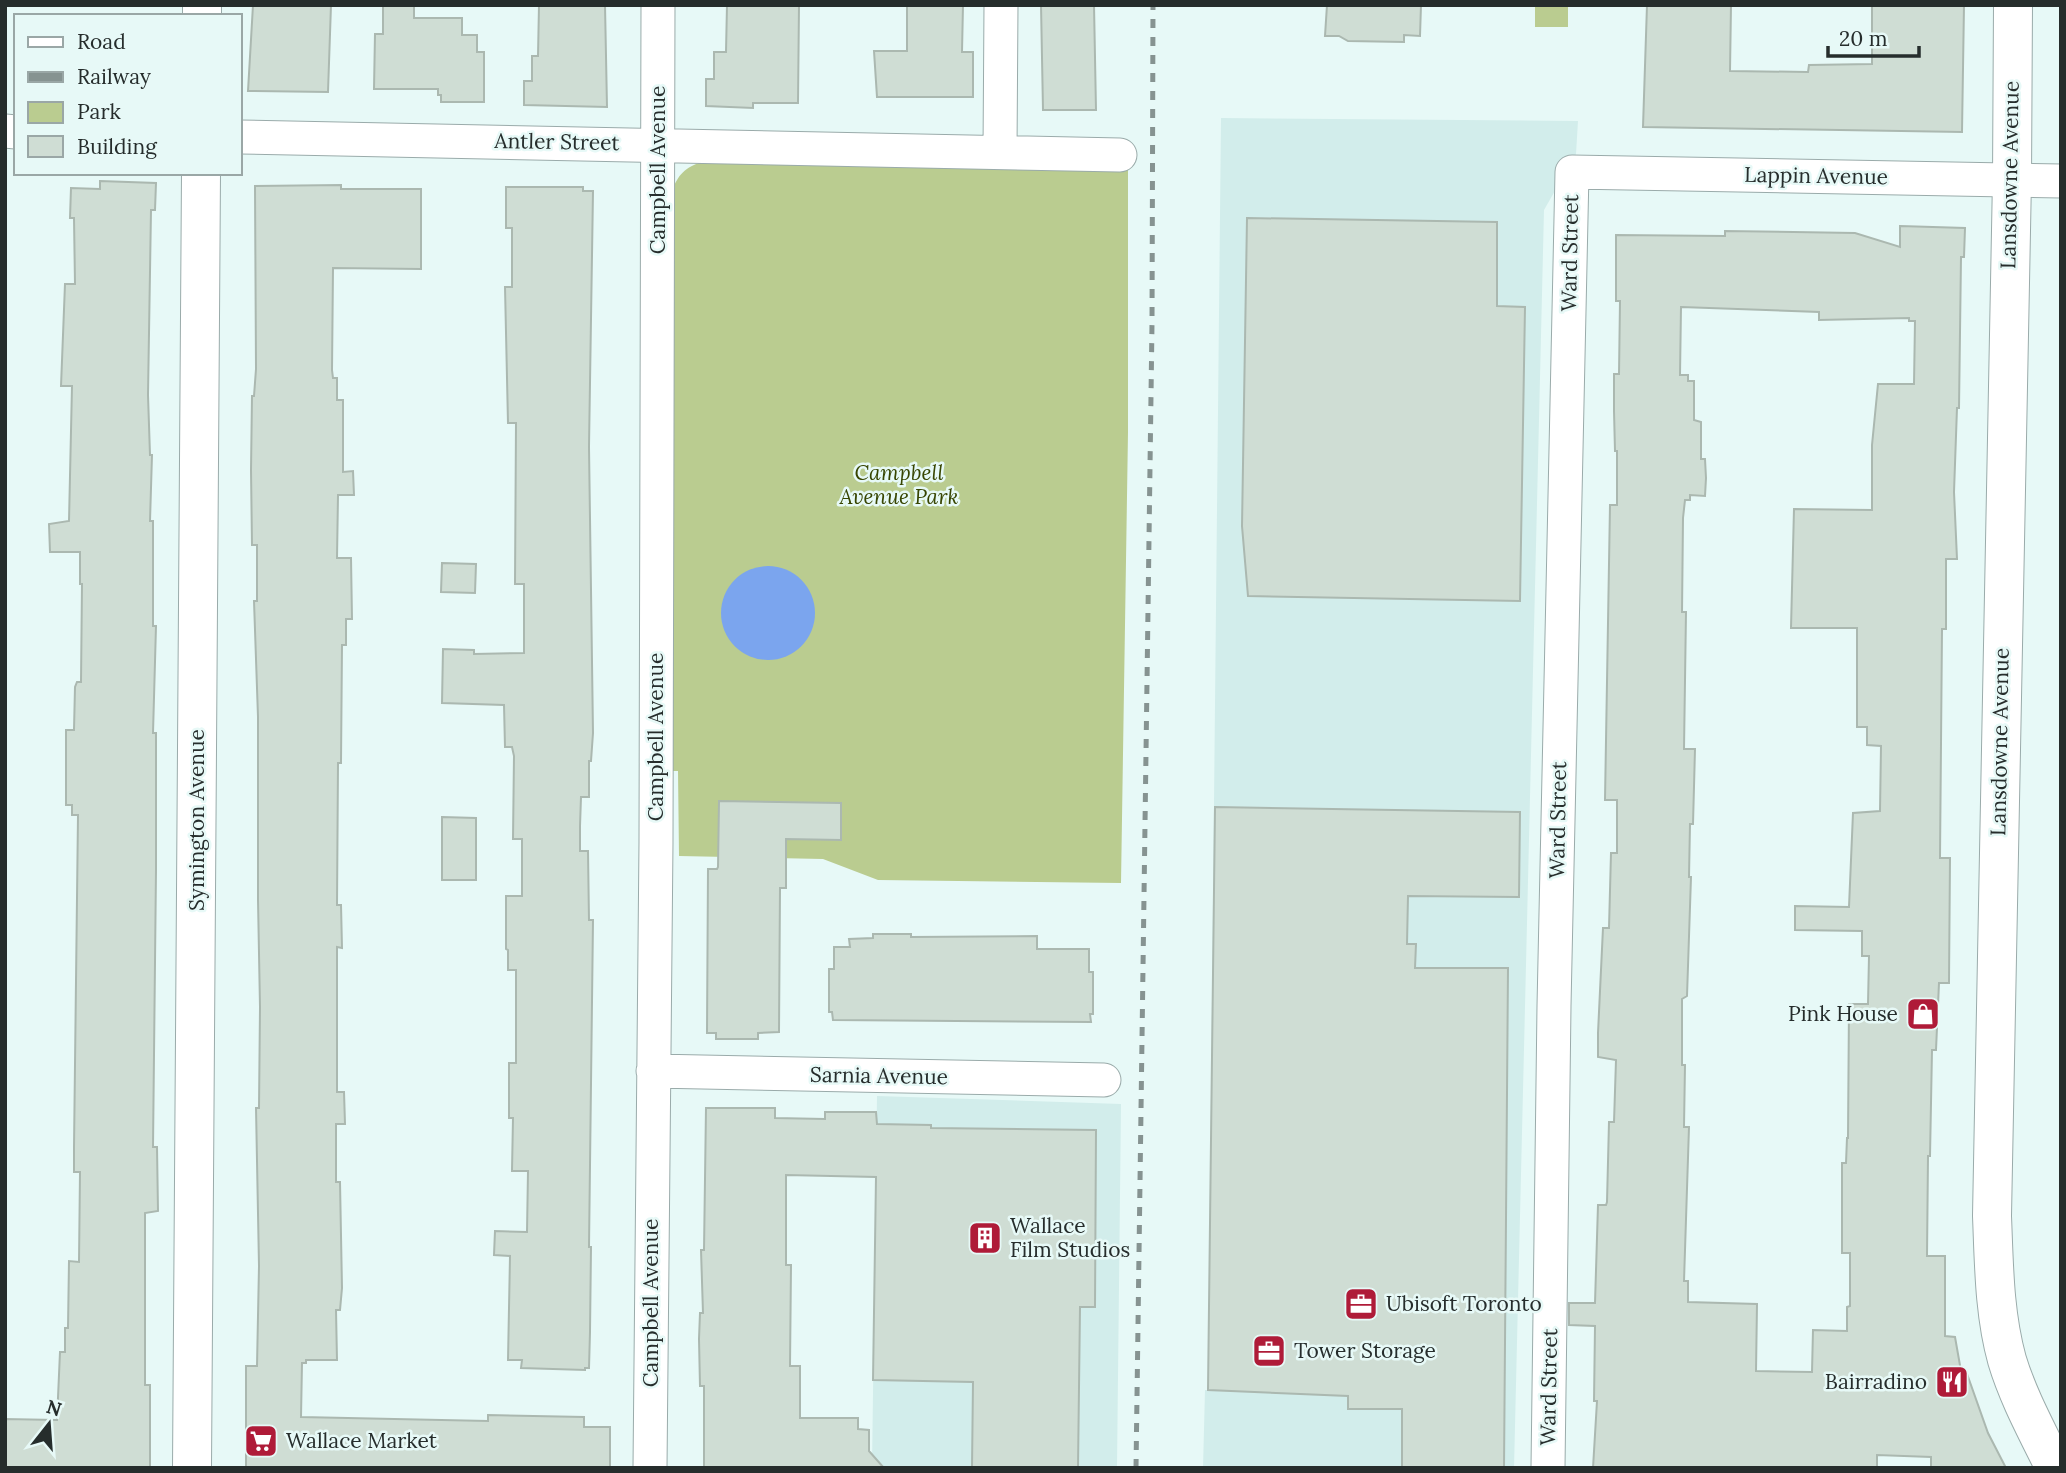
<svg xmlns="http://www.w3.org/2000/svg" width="2066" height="1473" viewBox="0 0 2066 1473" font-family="Lora,serif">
<rect width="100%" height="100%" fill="#e7f9f7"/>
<!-- built -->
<path fill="#d2edeb" d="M1221 118 1578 121 1576 154 1544 210 1514 1468H1203L1205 1390H1208Z
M877 1096 1121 1104 1117 1468H872Z"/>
<!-- green -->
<path fill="#bacc90" d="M1535 5H1568V27H1535Z
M702 162 1128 168V432L1121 883 878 880 823 859 679 856 678 771H672V191C678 175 685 167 702 162Z"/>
<!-- water -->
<path fill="#7ba5ee" d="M721 613a47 47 0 1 1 94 0a47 47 0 1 1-94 0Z"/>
<!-- building -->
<path fill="#cfddd4" stroke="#abb8b0" stroke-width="2" fill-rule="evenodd" d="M253 5H331L328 92 248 91Z
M383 5H414V18H462V35H477V52H484V102H441V95H438V89H374L375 34H383Z
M539 5H605L607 107 524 105V81H532V56H538Z
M727 5H799L798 103H753V108L706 106V79H714V52H726Z
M907 5H963L962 52H973V97H877L874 51H907Z
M1041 5H1094L1096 110H1043Z
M1327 5H1421L1420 36 1404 35V42L1348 41 1339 36H1325Z
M1647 5H1731L1730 71 1808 72 1809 65 1872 64V5H1964L1962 132 1643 127Z
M100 181 156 183 155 210H151L148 395 150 455H152L150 521H153V626H156L153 733H156V870L153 1147H157L158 1211 145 1213V1385H150V1468H5V1419L57 1420 60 1352H65V1328H68L69 1261 79 1262 80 1172H74V1148L78 815H72V805H66V730H74L75 687 77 682H81L82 584H80V552H50L49 524 69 521 72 386H61L65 284H75L74 218H70L71 188 100 189Z
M341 185V189H421V269L333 268 332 370 333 378H337V400H343V472L353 471 354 495H338L337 558H351L352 619H346V645H342L341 763H338L337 905H341L342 948 337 947V1092H344L345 1124H336V1182H340L342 1288 340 1310H336L337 1360H306V1363H302L301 1417 488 1421V1415L584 1417V1427H610V1468H246V1366H257L259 1266 256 1108H259L260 1007 258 900V717L254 601H257V545H252L251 470 252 396H254L256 369 255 186Z
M506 187H583V191H593L589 447 593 733 591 761H589V797H581L580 826V851H588L589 920H593L589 1247H591L590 1332 589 1368H585V1370L521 1368 522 1360H508L510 1256 494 1255 495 1231 527 1232 528 1171H512L513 1118H509V1063H516V970H508V950L506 949V896H522V839H513L514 756 512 747H505L504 705 442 703 443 649 474 650V654L524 653V584H515L516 423H508L505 287H512V228H506Z
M1247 218 1497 222V306L1525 307 1520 601 1248 596 1242 526Z
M1900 226 1965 228 1964 257H1961L1959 408H1957L1954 492 1957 559H1946V629H1942L1940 858H1950L1949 983H1939L1936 1050H1932L1930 1156H1928L1927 1256H1945V1336L1955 1337 1961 1371H1966L1988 1433 2006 1468H1931V1457L1877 1455V1468H1593L1597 1401H1594L1595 1326 1569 1325V1303H1595L1598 1205H1606L1607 1202 1609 1122H1614L1616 1060 1598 1057V1033L1603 928H1609L1611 853H1617V800H1605L1610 505H1617V451H1615L1614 411V374H1619L1620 301H1616V235L1725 236V231L1855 233 1900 247ZM1681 307 1819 312V320L1909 318V321H1915L1914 384H1878L1872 445V510L1794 509 1791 628H1857V727H1867V745L1881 746 1880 811 1853 813 1849 907 1795 906V930L1862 931V956H1869L1868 1004H1849L1848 1138H1847L1846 1163H1842V1253H1850V1306L1847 1307V1331L1813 1330 1812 1372 1756 1371 1757 1304 1688 1302V1281H1684L1689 1127H1684L1685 1065H1682V999L1687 996 1691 877H1689L1690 824H1693L1695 749H1684L1686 612H1682L1683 518 1685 500H1690V495L1705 496 1706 478 1705 459H1701V422L1694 420V381H1688V375H1680Z
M442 563 476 564 475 593 441 592Z
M719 801 841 803V840L786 839V888H780L779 1032 758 1033V1039H716V1033H707L708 869H717L718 867Z
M1215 807 1520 812 1519 897 1408 896 1407 944H1416L1415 968H1508L1504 1468H1402V1409H1348V1396L1208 1390Z
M442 817 476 818V880H442Z
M873 934H911V937L1037 936V949H1089V972H1093V1014H1090L1091 1022 833 1020 832 1012H829V969H834V947H850L849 939 873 938Z
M706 1108H775V1118L825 1119V1112H876L877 1124 931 1125V1128L1096 1130 1095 1307H1080L1078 1468H972L973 1382 873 1380 876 1177 786 1175V1265H791L790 1366H800V1418H858V1429L869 1430V1451L884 1468H704V1386H700L699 1339 700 1313H703L701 1250H704Z"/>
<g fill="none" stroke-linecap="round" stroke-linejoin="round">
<defs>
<path id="minor" d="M5 131 16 132
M240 137 1120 155
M1000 151 1001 5
M653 1071 1104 1080
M650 1468 656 842 658 5
M1548 1468 1554 1006 1572 172 2061 181"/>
<path id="tertiary" d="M2013 5 2012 179 1992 1216C1994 1264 1994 1313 2007 1360 2018 1397 2038 1433 2055 1468
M202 16V5
M192 1468 201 173"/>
</defs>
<!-- minor casing -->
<use href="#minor" stroke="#9aabaa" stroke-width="35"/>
<!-- tertiary casing -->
<use href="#tertiary" stroke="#9aabaa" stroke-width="40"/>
<!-- minor -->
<use href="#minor" stroke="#fff" stroke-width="33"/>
<!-- tertiary -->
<use href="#tertiary" stroke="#fff" stroke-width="38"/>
<!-- rail -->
<path stroke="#869391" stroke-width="5" stroke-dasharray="9 9" stroke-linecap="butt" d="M1136 1468 1152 324 1153 5"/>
</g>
<!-- icons -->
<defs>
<symbol id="shop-square" viewBox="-11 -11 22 22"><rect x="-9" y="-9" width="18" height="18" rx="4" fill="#af1b38" stroke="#e7f9f7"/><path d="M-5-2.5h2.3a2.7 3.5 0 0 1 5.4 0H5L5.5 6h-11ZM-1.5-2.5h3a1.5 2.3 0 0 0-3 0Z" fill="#fff"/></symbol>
<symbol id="building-square" viewBox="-11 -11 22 22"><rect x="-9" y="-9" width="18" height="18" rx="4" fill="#af1b38" stroke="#e7f9f7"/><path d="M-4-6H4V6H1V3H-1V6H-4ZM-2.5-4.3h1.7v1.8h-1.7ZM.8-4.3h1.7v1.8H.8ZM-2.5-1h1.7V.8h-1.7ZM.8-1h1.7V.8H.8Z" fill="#fff"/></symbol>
<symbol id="office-square" viewBox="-11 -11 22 22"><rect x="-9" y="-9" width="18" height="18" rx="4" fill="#af1b38" stroke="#e7f9f7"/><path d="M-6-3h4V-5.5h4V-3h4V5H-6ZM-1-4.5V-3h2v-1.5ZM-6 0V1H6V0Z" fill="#fff"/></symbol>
<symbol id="restaurant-square" viewBox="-11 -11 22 22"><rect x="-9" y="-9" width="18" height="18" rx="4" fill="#af1b38" stroke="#e7f9f7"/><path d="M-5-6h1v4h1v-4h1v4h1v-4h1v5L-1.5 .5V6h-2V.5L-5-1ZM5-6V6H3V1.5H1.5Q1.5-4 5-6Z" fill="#fff"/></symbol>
<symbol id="supermarket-square" viewBox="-11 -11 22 22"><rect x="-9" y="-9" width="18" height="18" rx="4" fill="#af1b38" stroke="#e7f9f7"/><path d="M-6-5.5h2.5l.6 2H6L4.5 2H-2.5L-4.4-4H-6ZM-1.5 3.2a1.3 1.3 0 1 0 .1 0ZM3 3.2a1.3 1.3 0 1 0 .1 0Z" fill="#fff"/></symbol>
</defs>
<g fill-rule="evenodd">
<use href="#shop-square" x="1904" y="995" width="38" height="38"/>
<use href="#building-square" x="966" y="1219" width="38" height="38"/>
<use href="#office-square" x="1342" y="1285" width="38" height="38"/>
<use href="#office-square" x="1250" y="1332" width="38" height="38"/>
<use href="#restaurant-square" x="1933" y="1363" width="38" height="38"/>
<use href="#supermarket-square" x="242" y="1422" width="38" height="38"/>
</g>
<g text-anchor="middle" stroke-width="5" stroke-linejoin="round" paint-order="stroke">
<!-- street labels -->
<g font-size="21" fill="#262d2c" stroke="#e7f9f7">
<text transform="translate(557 142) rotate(1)" y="7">Antler Street</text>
<text transform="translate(658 170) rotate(-90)" y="7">Campbell Avenue</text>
<text transform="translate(2010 175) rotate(-89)" y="7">Lansdowne Avenue</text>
<text transform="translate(1816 176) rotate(1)" y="7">Lappin Avenue</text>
<text transform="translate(1570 253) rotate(-89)" y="7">Ward Street</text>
<text transform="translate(656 737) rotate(-90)" y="7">Campbell Avenue</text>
<text transform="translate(2000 742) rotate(-89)" y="7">Lansdowne Avenue</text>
<text transform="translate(197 820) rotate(-90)" y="7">Symington Avenue</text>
<text transform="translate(1558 820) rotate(-89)" y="7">Ward Street</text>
<text transform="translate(879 1076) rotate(1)" y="7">Sarnia Avenue</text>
<text transform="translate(651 1303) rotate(-90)" y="7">Campbell Avenue</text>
<text transform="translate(1549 1387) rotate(-89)" y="7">Ward Street</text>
</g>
<!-- park labels -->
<g font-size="21" font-style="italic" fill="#374501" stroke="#e7f9f7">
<text x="899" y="480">Campbell<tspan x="899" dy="24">Avenue Park</tspan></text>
</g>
<!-- poi labels -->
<g font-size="21" fill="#262d2c" stroke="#e7f9f7" text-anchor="start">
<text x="1898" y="1021" text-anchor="end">Pink House</text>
<text x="1010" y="1233">Wallace<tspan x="1010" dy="24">Film Studios</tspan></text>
<text x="1386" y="1311">Ubisoft Toronto</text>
<text x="1294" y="1358">Tower Storage</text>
<text x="1927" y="1389" text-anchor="end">Bairradino</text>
<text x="286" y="1448">Wallace Market</text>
</g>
</g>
<!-- border -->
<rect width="2066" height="1473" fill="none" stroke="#262d2c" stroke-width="14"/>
<!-- legend -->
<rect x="14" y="14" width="228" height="161" fill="#e7f9f7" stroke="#9aa7a6" stroke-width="2"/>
<rect x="28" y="37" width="35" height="10" fill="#ffffff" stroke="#9aa7a6" stroke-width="2"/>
<text x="77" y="49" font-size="21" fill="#262d2c">Road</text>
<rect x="28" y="72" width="35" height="10" fill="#869391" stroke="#9aa7a6" stroke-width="2"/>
<text x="77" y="84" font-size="21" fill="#262d2c">Railway</text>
<rect x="28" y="102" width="35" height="21" fill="#bacc90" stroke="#9aa7a6" stroke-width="2"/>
<text x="77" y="119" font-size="21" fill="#262d2c">Park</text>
<rect x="28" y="136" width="35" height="21" fill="#cfddd4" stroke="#9aa7a6" stroke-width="2"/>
<text x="77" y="154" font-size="21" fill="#262d2c">Building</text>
<!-- north arrow -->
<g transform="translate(49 1424) rotate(17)" stroke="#e7f9f7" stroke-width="5" paint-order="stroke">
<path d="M0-5L12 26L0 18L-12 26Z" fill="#262d2c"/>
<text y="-10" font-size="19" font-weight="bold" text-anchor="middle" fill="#262d2c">N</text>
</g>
<!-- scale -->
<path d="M1828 46v10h91v-10" fill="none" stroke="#262d2c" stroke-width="3.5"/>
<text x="1839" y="46" font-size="21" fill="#262d2c" stroke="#e7f9f7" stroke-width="5" paint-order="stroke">20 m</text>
</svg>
